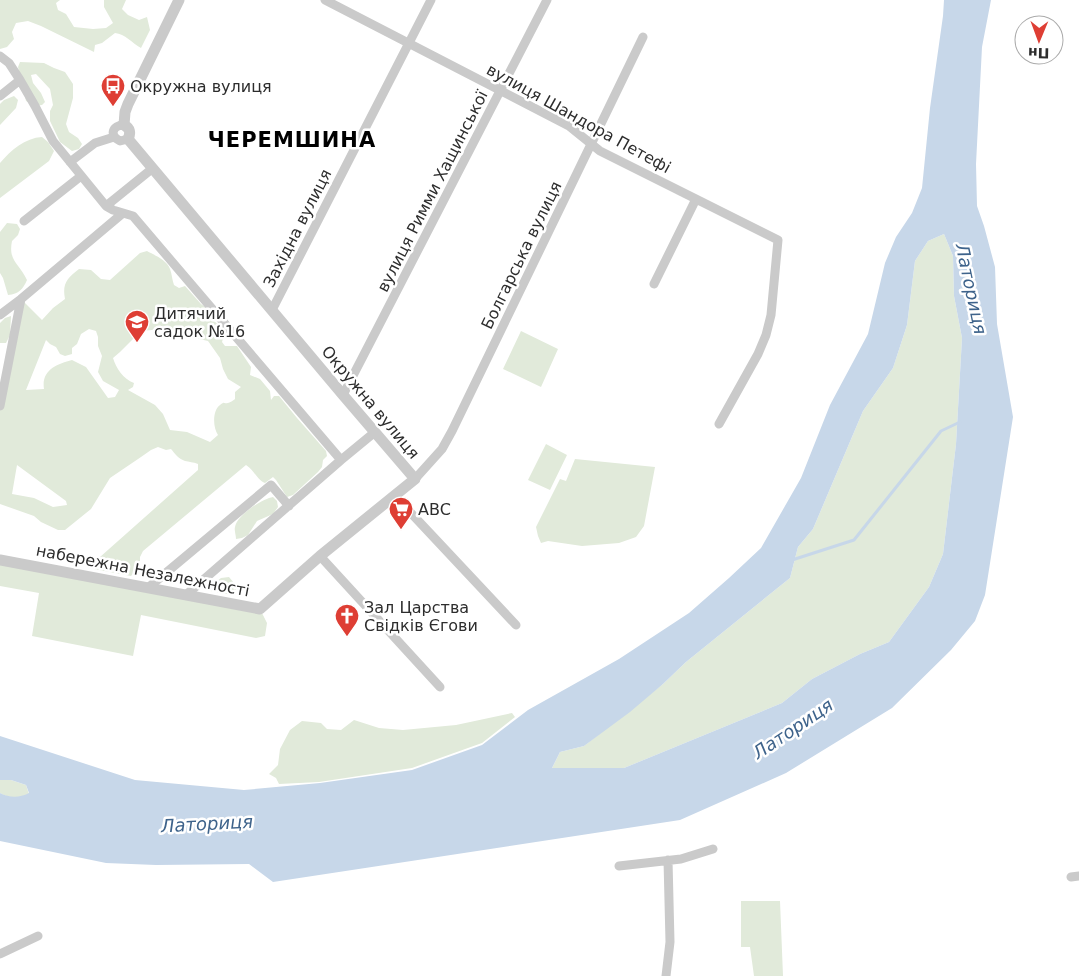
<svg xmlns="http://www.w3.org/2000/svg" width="1079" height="976" viewBox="0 0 1079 976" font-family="'DejaVu Sans',sans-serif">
<rect width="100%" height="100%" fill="#fff"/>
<!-- green -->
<path fill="#e1eada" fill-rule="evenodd" d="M0 0H60L56 3 58 10 66 14 74 27 93 29 106 28 113 23 104 7V0H126L122 9 128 15 139 20 147 17 150 30 141 48C132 43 125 34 115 33L102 43 95 45 94 52 41 26 28 21 16 23 12 32 14 39 7 47 0 49Z
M20 62 44 63 54 68 65 72 73 84V98L66 124 69 132 78 138 82 144 79 149 72 151 60 142 50 121V111L53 105 50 89 36 74 31 75 33 83 41 93 45 102 42 105 35 106 26 101 18 67Z
M14 96 18 100 16 108 0 125V104L4 100Z
M42 137 48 142 54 151 49 161 0 198V163C11 150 25 138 42 137Z
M7 223 17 224 20 229 18 235 12 241C8 261 19 263 27 280 23 289 19 294 8 295L3 278 0 273V232Z
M944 234 953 256 954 296 962 338 956 444 943 554 929 587 889 642 860 654 812 679 782 703 624 768H552L560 752 584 746 663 684 686 662 790 578 798 547 813 529 863 411 893 368 907 325 915 261 928 241Z
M147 251C154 255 167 260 170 269 172 274 172 280 174 285L179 288 185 286 201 304 207 308 211 319 222 327 224 335 222 342 225 346H237L251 367 250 375 260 379 270 391 271 400 274 396H279L297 418 326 451 327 456 323 460 322 467 318 472 293 495 287 497 276 480 273 477 265 483C257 480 254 470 246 465L143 551 140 557V565L131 576 94 569 91 565 198 470V464C193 462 189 462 185 461 179 459 175 454 171 449L166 450 158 447 151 450 141 457 110 478 91 509 65 530H58L41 522 34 516 0 504V406L21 299 42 320 53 308 65 299C62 284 67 278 79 269L91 270 101 279 110 280 140 253ZM163 327 180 338 184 339 187 333 195 338 208 341 220 358 223 369 228 379 241 387 235 392V399C234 400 229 403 228 403 221 404 226 401 220 405 212 411 213 428 218 435L210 442 187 432 170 430 163 414 155 405 128 390 133 387 134 383C123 379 116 368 113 358L120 352 141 331 152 330ZM89 329 96 331 98 337V346L102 356 98 372 103 381 119 390 115 397 108 398 86 367 72 360C57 364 41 370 44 389L26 390 46 340 50 344 56 347 60 354 65 356 72 354V348L77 344 81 334ZM17 465 66 501 67 505 53 507 34 498 12 494Z
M11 316 10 335 6 343H0V323L5 318Z
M521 331 558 349 541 387 503 369Z
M546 444 567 455 550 490 528 480Z
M575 459 655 467 644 526 636 537 619 543 582 546 548 541 541 543 538 536 536 527 560 479 566 481Z
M273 497 277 501 278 507 273 514 257 521 248 535 242 538 236 539C236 535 234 530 235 527 237 515 262 499 273 497Z
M0 560 260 609 267 623 265 636 256 638 141 615 133 656 32 636 39 593 0 586Z
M229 577 234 583 236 590 233 595 205 590 221 578Z
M512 713 515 717 482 743 412 768 319 782 279 784 276 778 269 774 278 765 280 749 290 730 302 721 321 723 327 729 341 730 354 720 379 728 403 730 456 725Z
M0 780H11L26 785 29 794C19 798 10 799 0 793Z
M741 901H780L783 976H754L750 947H741Z"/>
<!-- water -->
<path fill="#c7d7e9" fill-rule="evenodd" d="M944 0H991L982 47 976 164 977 206 984 226 995 267 997 324 1013 417 985 595 975 621 951 650 892 708 786 773 680 820 273 882 249 864 156 865 106 863 0 841V793C10 798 19 798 29 793L26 785 11 780H0V736L135 780 244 790 320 783 412 770 482 745 528 710 619 659 689 613 729 578 761 548 801 478 830 405 868 334 885 263 896 237 912 213 922 188 930 108 943 16ZM944 234 953 256 954 296 962 338 956 444 943 554 929 587 889 642 860 654 812 679 782 703 624 768H552L560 752 584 746 630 712 663 684 686 662 790 578 798 547 813 529 863 411 893 368 907 325 915 261 928 241Z"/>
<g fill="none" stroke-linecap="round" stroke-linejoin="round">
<!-- stream -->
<path stroke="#c7d7e9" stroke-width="3" d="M792 560 854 540 941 431 960 422"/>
<!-- minor -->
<path stroke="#cacaca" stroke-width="9" d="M325 0 569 126 600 151 778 240 771 315 766 335 758 354 719 424
M0 56 9 63 20 80 35 106 53 141 106 206
M0 96 20 80
M124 125C112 125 109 136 120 141L128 139
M70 162 95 143 114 137
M153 168 106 206 113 210 133 216 341 460
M24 221 81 176
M654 284 696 199
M272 310 431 0
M0 315 21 299
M343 395 547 0
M0 406 21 299 123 213
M415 479 442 449 452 431 643 37
M395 496 516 625
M320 556 440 687
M149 587 271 485 289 506
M186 595 341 460 375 432
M619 866 681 859 713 849
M1071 877 1079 876
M0 954 38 936
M666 976 670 942 668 860"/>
<!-- tertiary -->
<path stroke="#cacaca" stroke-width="11" d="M0 560 260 609 320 556 415 479 343 395 128 139C131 133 130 128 124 125L125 112 128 104 179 0"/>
</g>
<!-- icons -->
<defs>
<symbol id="bus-pin" viewBox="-11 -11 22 30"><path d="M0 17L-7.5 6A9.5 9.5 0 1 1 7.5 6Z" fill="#de3e34" stroke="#fff"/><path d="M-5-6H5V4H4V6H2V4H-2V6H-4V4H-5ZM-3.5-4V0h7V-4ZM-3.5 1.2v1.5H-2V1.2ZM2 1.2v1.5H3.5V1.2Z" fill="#fff"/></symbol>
<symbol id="school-pin" viewBox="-11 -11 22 30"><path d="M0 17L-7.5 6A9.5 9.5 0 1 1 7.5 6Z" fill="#de3e34" stroke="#fff"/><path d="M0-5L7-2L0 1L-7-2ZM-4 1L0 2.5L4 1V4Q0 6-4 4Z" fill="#fff"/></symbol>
<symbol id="supermarket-pin" viewBox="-11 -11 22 30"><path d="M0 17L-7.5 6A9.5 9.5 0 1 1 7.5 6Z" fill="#de3e34" stroke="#fff"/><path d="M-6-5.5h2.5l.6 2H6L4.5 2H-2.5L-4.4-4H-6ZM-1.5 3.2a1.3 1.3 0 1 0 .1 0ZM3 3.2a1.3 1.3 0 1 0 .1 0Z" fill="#fff"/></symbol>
<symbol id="church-pin" viewBox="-11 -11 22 30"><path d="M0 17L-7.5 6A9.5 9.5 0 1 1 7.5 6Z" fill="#de3e34" stroke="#fff"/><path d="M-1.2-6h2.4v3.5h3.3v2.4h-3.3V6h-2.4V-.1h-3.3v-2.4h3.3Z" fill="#fff"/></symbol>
</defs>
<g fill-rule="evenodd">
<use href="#bus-pin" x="99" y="72" width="28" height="38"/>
<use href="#school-pin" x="123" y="308" width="28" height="38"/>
<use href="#supermarket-pin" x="387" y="495" width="28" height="38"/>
<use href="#church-pin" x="333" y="602" width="28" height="38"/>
</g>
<g text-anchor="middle" stroke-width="5" stroke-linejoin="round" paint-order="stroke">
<!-- poi labels -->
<g font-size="16" fill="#2d2d2d" stroke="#fff" text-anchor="start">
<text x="130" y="92">Окружна вулиця</text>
<text x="154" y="319">Дитячий<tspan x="154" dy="18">садок №16</tspan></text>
<text x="418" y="515">ABC</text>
<text x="364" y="613">Зал Царства<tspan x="364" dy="18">Свідків Єгови</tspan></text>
</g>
<!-- street labels -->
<g font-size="16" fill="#2d2d2d" stroke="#fff">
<text transform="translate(579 118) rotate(29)" y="6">вулиця Шандора Петефі</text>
<text transform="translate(432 191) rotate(-63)" y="6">вулиця Римми Хащинської</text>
<text transform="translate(297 228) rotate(-63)" y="6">Західна вулиця</text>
<text transform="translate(521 255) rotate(-64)" y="6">Болгарська вулиця</text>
<text transform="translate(371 402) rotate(50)" y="6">Окружна вулиця</text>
<text transform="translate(143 570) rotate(11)" y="6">набережна Незалежності</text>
</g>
<!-- water labels -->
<g font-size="18" font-style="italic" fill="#3e638b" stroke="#fff">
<text transform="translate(971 289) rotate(78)" y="6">Латориця</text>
<text transform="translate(793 729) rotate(-34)" y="6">Латориця</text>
<text transform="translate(207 824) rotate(-3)" y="6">Латориця</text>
</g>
<!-- district labels -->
<g font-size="21" font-weight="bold" letter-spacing="1" fill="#000" stroke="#fff">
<text x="292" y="147">ЧЕРЕМШИНА</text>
</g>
</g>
<!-- north arrow -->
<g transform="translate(1039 40) rotate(181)"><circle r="24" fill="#ffffff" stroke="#ababab"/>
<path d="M0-4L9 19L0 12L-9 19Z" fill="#de3e34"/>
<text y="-8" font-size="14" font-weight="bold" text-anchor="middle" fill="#2d2d2d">Пн</text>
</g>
</svg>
